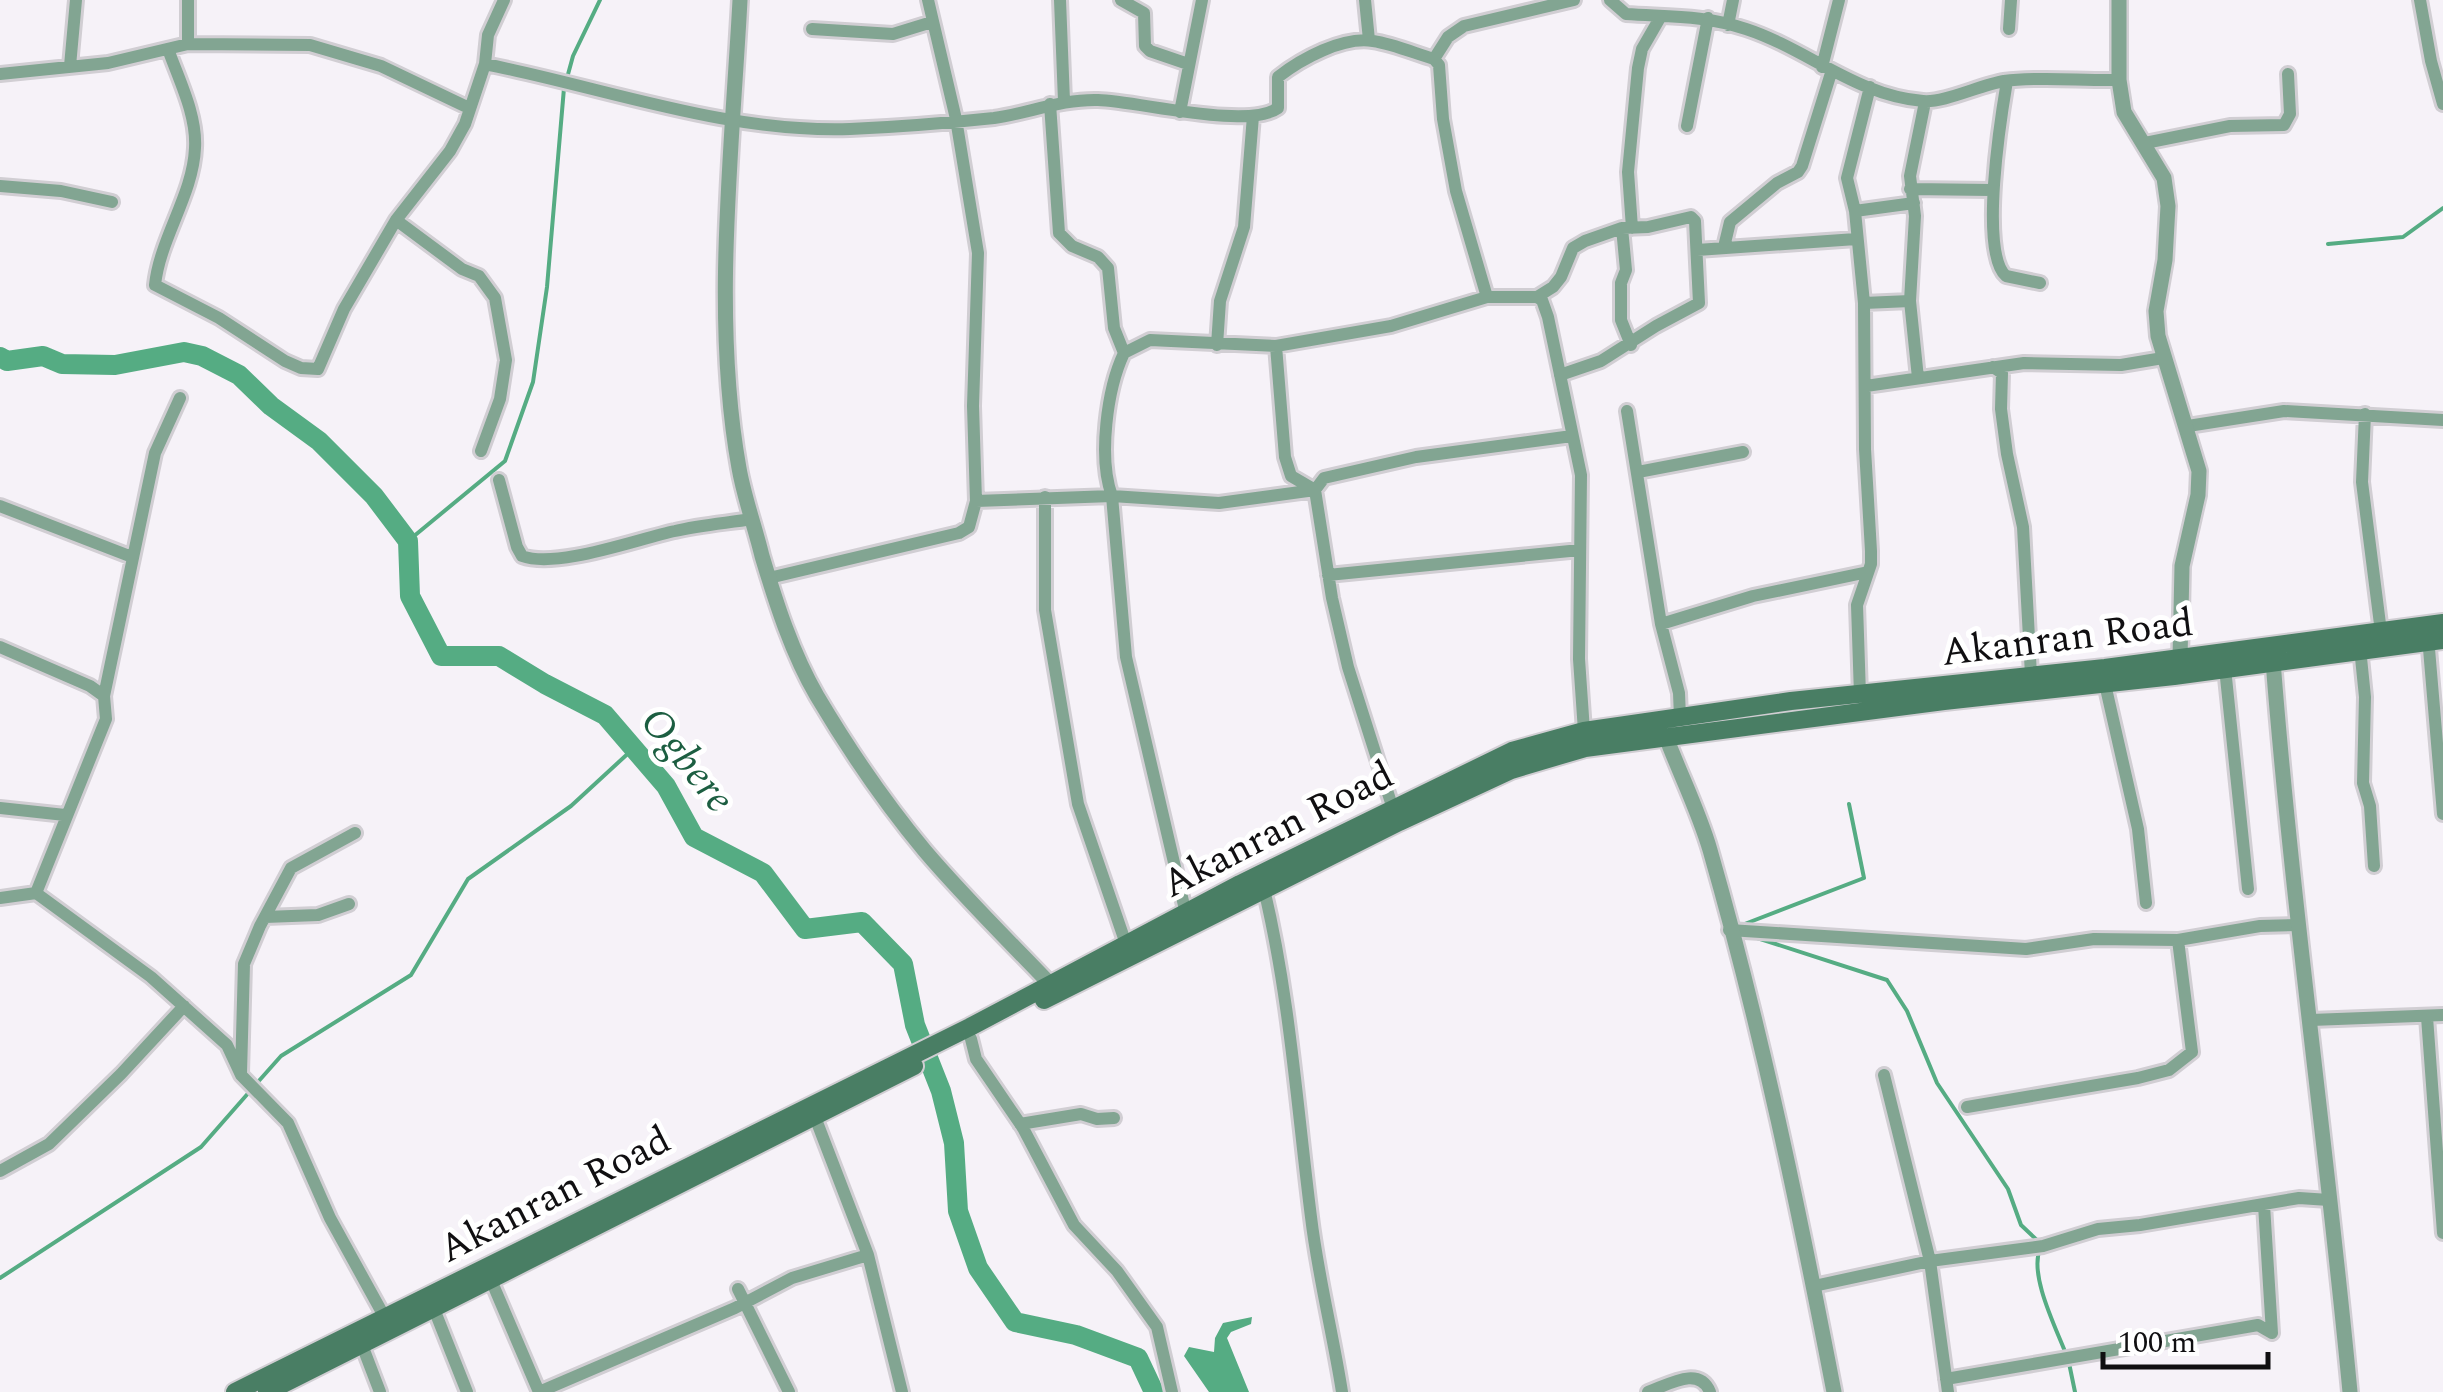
<svg xmlns="http://www.w3.org/2000/svg" width="2443" height="1392" viewBox="0 0 2443 1392" font-family="Spectral,serif">
<rect width="100%" height="100%" fill="#f6f2f8"/>
<!-- water -->
<path fill="#55ac83" d="M1252 1317 1251 1324 1231 1332 1227 1338 1249 1392H1209L1184 1356 1189 1347 1214 1352 1215 1338 1223 1323Z"/>
<g fill="none" stroke-linecap="round" stroke-linejoin="round">
<!-- stream -->
<path stroke="#55ac83" stroke-width="4" d="M567 78 573 56 600 0
M2328 244 2403 237 2443 208
M408 541 505 461 533 382 547 287 564 88
M1742 925 1864 878 1849 804
M1754 937 1887 980 1907 1011 1937 1083 2008 1189 2021 1225 2039 1242
M257 1083 281 1056 411 975 468 879 571 806 634 748
M2040 1249C2029 1275 2056 1328 2066 1354
M0 1278 201 1147 251 1090
M2069 1363 2075 1392"/>
<!-- river -->
<path stroke="#55ac83" stroke-width="20" d="M0 357 7 361 43 356 62 364 115 365 184 352 202 356 239 375 271 406 319 441 374 496 408 541 410 596 441 656H499L545 684 605 715 666 786 694 837 763 873 805 929 862 922 903 964 915 1025 941 1091 954 1143 958 1211 978 1268 1015 1322 1076 1335 1138 1358 1154 1392"/>
<defs>
<path id="minor" d="M188 0V44
M928 0 956 119 978 253 973 406 976 501
M1060 0 1064 101
M1121 0 1144 13 1145 46 1150 51 1188 64
M1365 0 1369 40
M1610 0 1626 14C1669 17 1704 15 1746 29 1807 49 1857 96 1923 101 1944 103 1980 85 2004 81 2041 76 2081 81 2119 80
M2420 0 2431 61 2443 104
M1728 25 1733 0
M812 29 893 34 932 22
M2009 29 2011 0
M168 49C179 80 197 115 195 148 193 195 160 238 155 285L219 318 285 361 301 368 318 369 344 309 396 220 450 151 465 124 485 64 488 35 504 0
M1434 59 1448 37 1464 26 1574 0
M485 64C606 88 725 133 850 129 897 127 947 123 994 118 1029 113 1062 99 1098 100 1138 101 1247 130 1278 108V77C1301 59 1343 36 1373 41 1393 44 1414 53 1434 59L1439 65 1443 119 1456 191 1487 297
M70 66 76 0
M1822 67 1839 0
M0 74 108 63 188 44 310 45 381 66 469 108
M2007 81C2001 116 1979 253 2006 276L2040 283
M1050 104 1059 233 1072 246 1098 257 1108 268 1114 328 1124 353
M1180 112 1202 0
M1687 126 1708 18
M2145 143 2230 126 2284 125 2290 114 2288 74
M0 186 61 191 112 202
M1910 189 1991 190
M1855 211 1914 203
M396 220 462 269 479 276 495 298 506 360 500 399 481 451
M1622 228 1626 270 1621 283V320L1631 345
M1632 228 1628 172 1638 68 1642 49 1661 16
M1724 247 1730 222 1777 183 1798 172 1802 166 1831 73
M1697 250 1856 239
M1537 297 1542 300 1548 317 1581 475 1579 659 1584 731
M1864 303 1910 301
M1217 345 1220 301 1244 227 1253 116
M1276 346 1285 457 1291 476 1315 490 1332 598 1348 667 1393 809
M1993 367 2002 373 2001 409 2007 454 2023 527 2031 675
M1918 378 1910 301 1915 216 1910 176 1925 102
M1866 386 2024 363 2121 365 2163 358
M1627 411 1661 624 1679 693 1680 717
M2365 414 2362 482 2381 632
M2188 426 2284 411 2443 420
M1638 472 1743 452
M499 480 517 547 522 556C557 569 637 539 675 531 700 525 727 523 752 519
M1045 497V610L1078 804 1126 944
M0 506 132 557
M1328 575 1580 550
M769 578 959 533 969 527 976 501 1112 496 1219 503 1315 490 1324 478 1416 457 1572 436
M1661 624 1753 596 1868 572
M2428 637 2443 814
M0 647 90 686 104 696
M2360 648 2365 697 2363 783 2370 806 2374 866
M2225 668 2248 889
M2105 684 2138 829 2146 903
M1860 695 1857 605 1871 564V551L1865 449 1864 303 1855 211 1847 178 1870 87
M0 808 65 815
M1264 889C1290 998 1297 1107 1311 1217 1318 1276 1333 1334 1342 1392
M36 893 106 719 104 696 155 453 180 398
M0 898 36 893 151 977 227 1045 241 1075 288 1123 330 1218 384 1316
M1186 914 1126 657 1112 496C1098 458 1107 389 1124 353L1150 340 1276 346 1391 326 1487 297H1537L1553 287 1561 277 1573 248 1585 241 1622 228 1648 227 1691 217 1695 221 1699 303 1656 326 1601 361 1560 375
M265 917 318 915 349 904
M1729 930 2026 949 2094 939 2178 940 2260 926 2298 925
M2427 1017 2443 1233
M2311 1020 2443 1015
M971 1039 976 1059 1023 1128 1074 1225 1117 1271 1157 1327 1172 1392
M241 1073 244 964 260 926 291 868 355 833
M1884 1075 1930 1261 1948 1392
M1967 1107 2138 1078 2169 1070 2192 1052 2178 940
M1020 1124 1081 1114 1097 1119 1114 1118
M0 1171 49 1144 121 1074 184 1006
M2264 1205 2272 1333
M868 1255 902 1392
M491 1280 539 1392
M1814 1286 1930 1261 2043 1246 2098 1229 2140 1225 2299 1198 2329 1200
M738 1289 789 1392
M434 1309 467 1392
M362 1345 380 1392
M1946 1379 2258 1325 2272 1333
M539 1392 735 1308 792 1278 868 1255 815 1117
M1648 1392C1668 1385 1699 1365 1710 1392"/>
<path id="tertiary" d="M740 0C732 152 712 318 739 468 744 497 755 527 762 556 776 603 792 653 817 696 849 750 885 803 925 851 964 897 1008 940 1049 983
M2119 0V80L2124 112 2164 178 2168 206 2165 260 2156 311 2158 336 2199 471 2198 495 2182 566 2180 659
M2273 661C2292 905 2327 1148 2350 1392
M1666 737C1680 774 1699 812 1710 850 1761 1028 1799 1210 1834 1392"/>
<path id="secondary" d="M1044 1000 1399 822 1511 770 1585 748 1944 701 2174 676 2443 640
M235 1392 970 1027 1240 884 1512 751 1584 731 1791 701 2105 668 2443 623
M267 1392 914 1066"/>
</defs>
<!-- minor casing -->
<use href="#minor" stroke="#d1ced3" stroke-width="18"/>
<!-- tertiary casing -->
<use href="#tertiary" stroke="#d1ced3" stroke-width="20"/>
<!-- secondary casing -->
<use href="#secondary" stroke="#d1ced3" stroke-width="22"/>
<!-- minor -->
<use href="#minor" stroke="#82a592" stroke-width="12"/>
<!-- tertiary -->
<use href="#tertiary" stroke="#82a592" stroke-width="15"/>
<!-- secondary -->
<use href="#secondary" stroke="#497e64" stroke-width="18"/>
</g>
<g text-anchor="middle" stroke-width="10" stroke-linejoin="round" paint-order="stroke">
<!-- street labels -->
<g font-size="40" fill="#100f11" stroke="#fff">
<text transform="translate(2067 636) rotate(-7)" y="14">Akanran Road</text>
<text transform="translate(1277 828) rotate(-27)" y="14">Akanran Road</text>
<text transform="translate(554 1193) rotate(-27)" y="14">Akanran Road</text>
</g>
<!-- water labels -->
<g font-size="42" font-style="italic" fill="#1c5e41" stroke="#fff">
<text transform="translate(689 759) rotate(51)" y="15">Ogbere</text>
</g>
</g>
<!-- scale -->
<path d="M2103 1352v15h165v-15" fill="none" stroke="#100f11" stroke-width="5"/>
<text x="2118" y="1352" font-size="30" fill="#100f11" stroke="#ffffff" stroke-width="8" paint-order="stroke">100 m</text>
</svg>
